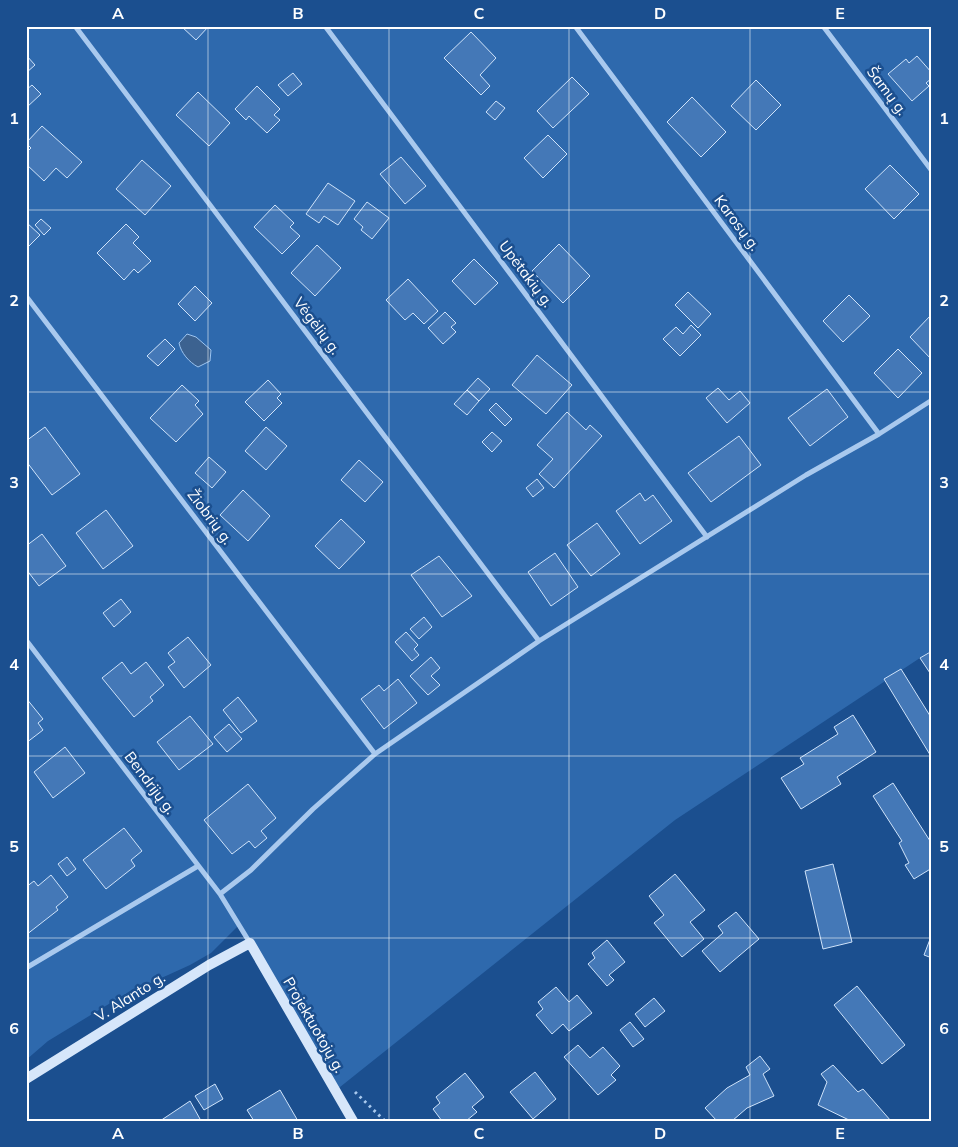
<svg xmlns="http://www.w3.org/2000/svg" width="958" height="1147" viewBox="0 0 958 1147" font-family="Mulish,sans-serif">
<rect width="100%" height="100%" fill="#1b4f8f"/>
<!-- green -->
<path fill="#2e69ad" d="M26 26H932V650L675 820 335 1091 239 925 211 953 190 965 122 996 48 1041 26 1060Z"/>
<!-- water -->
<path fill="#3c6290" stroke="#9cc4f0" d="M187 334 196 337 211 350 210 361 198 367C189 362 181 353 179 343Z"/>
<!-- building -->
<path fill="#4478b7" stroke="#cfe3fa" d="M181 26H209L196 40Z
M471 32 496 58 480 75 490 86 481 95 444 58Z
M26 55 35 65 26 73Z
M917 56 932 73V78L926 83 929 86 912 101 888 74 906 59 909 63Z
M293 73 302 84 288 96 278 85Z
M572 77 589 94 553 128 537 111Z
M756 80 781 105 756 130 731 106Z
M32 85 41 94 26 108V90Z
M257 86 280 109 274 115 280 120 267 133 249 116 246 120 235 109Z
M198 92 230 123 209 146 176 115Z
M692 97 726 132 701 157 667 122Z
M496 101 505 108 495 120 486 112Z
M42 126 82 162 67 178 56 168 44 181 26 164V153L31 148 26 143Z
M548 135 567 154 543 178 524 158Z
M401 157 426 186 405 204 380 174Z
M142 160 171 186 145 215 116 189Z
M890 165 919 194 894 219 865 189Z
M328 183 355 201 338 225 324 216 319 223 306 214Z
M367 202 389 218 372 239 361 230 363 227 354 219Z
M275 205 294 223 290 227 300 236 282 254 254 227Z
M41 219 51 228 44 235 35 225Z
M26 222 40 235 26 249Z
M126 224 139 237 133 243 151 261 138 273 134 269 124 280 97 253Z
M559 244 590 276 563 303 532 271Z
M317 245 341 268 315 296 291 273Z
M474 259 498 283 475 305 452 281Z
M408 279 438 311 424 324 413 313 405 320 386 300Z
M195 286 212 303 195 321 178 304Z
M688 292 711 314 698 328 675 305Z
M849 295 870 316 843 342 823 321Z
M445 312 456 323 451 327 456 332 443 344 428 328Z
M931 315 932 316V360L910 337Z
M691 325 701 335 680 356 663 339 676 327 683 334Z
M165 339 175 349 158 366 147 356Z
M898 349 922 373 898 398 874 373Z
M537 355 572 385 546 414 512 385Z
M478 378 490 389 479 401 467 390Z
M268 380 281 394 277 398 282 403 264 421 245 402Z
M182 385 199 401 195 405 203 414 176 442 150 418Z
M718 388 729 400 740 391 750 403 727 423 706 398Z
M827 389 848 417 810 446 788 418Z
M467 390 479 401 467 415 454 404Z
M496 403 512 419 505 426 489 410Z
M567 412 586 430 590 425 602 436 554 488 539 474 553 459 537 445Z
M45 427 80 474 52 495 26 461V441Z
M266 427 287 446 266 470 245 451Z
M492 432 502 441 492 452 482 442Z
M739 436 761 465 711 502 688 473Z
M209 457 226 472 212 488 195 473Z
M359 460 383 482 365 502 341 480Z
M537 479 544 488 533 497 526 488Z
M243 490 270 516 248 541 220 515Z
M640 493 645 501 653 495 672 521 640 544 616 511Z
M106 510 133 546 103 569 76 533Z
M341 519 365 542 339 569 315 546Z
M597 523 620 554 591 576 567 545Z
M42 534 66 566 39 586 26 569V546Z
M555 553 578 587 551 606 528 572Z
M439 556 472 596 442 617 411 575Z
M121 599 131 612 114 627 103 613Z
M424 617 432 627 419 639 410 629Z
M406 632 418 645 414 649 419 655 412 661 395 642Z
M188 637 211 665 184 688 168 667 175 662 168 653Z
M932 651V676L920 658Z
M431 657 440 668 431 676 440 685 428 695 410 676Z
M122 662 131 674 146 662 164 685 150 697 153 701 134 717 102 678Z
M901 669 932 719V758L884 679Z
M398 679 417 703 384 729 361 699 379 685 384 691Z
M238 697 257 721 241 733 223 710Z
M26 698 43 719 38 723 43 730 26 743Z
M853 715 876 752 837 777 841 784 801 809 781 778 804 764 800 758 838 734 834 727Z
M190 716 213 744 179 770 157 742Z
M229 724 242 739 227 752 214 737Z
M65 747 85 773 53 798 34 772Z
M893 783 932 844V868L914 879 905 865 909 863 899 843 902 841 873 796Z
M248 784 276 818 261 831 267 838 255 848 249 841 232 854 204 820Z
M124 828 142 851 131 860 135 866 106 889 83 860Z
M67 857 76 869 67 876 58 864Z
M833 864 852 942 823 949 805 871Z
M675 874 705 910 690 922 704 939 682 957 654 923 664 915 649 896Z
M51 875 68 897 56 907 58 910 26 935V887L34 881 38 886Z
M736 912 759 939 720 972 702 951 723 933 718 926Z
M932 934V958L924 955Z
M607 940 625 962 609 975 614 980 607 986 588 964 595 958 592 953Z
M857 986 905 1045 882 1064 834 1005Z
M556 987 569 1002 577 995 592 1013 569 1031 563 1024 552 1034 536 1015 543 1009 538 1002Z
M654 998 665 1011 645 1027 635 1014Z
M630 1022 644 1039 633 1047 620 1030Z
M578 1045 590 1058 603 1047 620 1066 611 1075 616 1080 598 1095 564 1057Z
M760 1056 770 1069 763 1074 774 1096 747 1108 732 1121H717L705 1108 727 1088 750 1075 746 1067Z
M833 1065 858 1092 863 1089 891 1121H851L818 1105 827 1082 821 1074Z
M535 1072 556 1099 533 1119 510 1092Z
M465 1073 484 1097 472 1107 477 1112 466 1121H442L433 1109 440 1103 436 1097Z
M215 1084 223 1099 204 1110 195 1096Z
M280 1090 298 1121H254L247 1110Z
M190 1101 200 1119 197 1121H160Z"/>
<g fill="none" stroke-linecap="round" stroke-linejoin="round">
<!-- path -->
<path stroke="#a9c9ee" stroke-width="3" stroke-dasharray="2.5 4" stroke-linecap="butt" d="M355 1092 385 1121"/>
<!-- minor -->
<path stroke="#a9c9ee" stroke-width="5" d="M75 26 539 641
M325 26 707 537
M575 26 879 434
M823 26 932 171
M26 296 375 754
M26 640 220 894 250 943
M220 894 251 870 313 809 375 754 539 641 806 475 879 434 932 400
M26 968 198 866"/>
<!-- secondary -->
<path stroke="#d6e6fa" stroke-width="10" d="M26 1079 209 965 250 943 353 1121"/>
</g>
<!-- grid -->
<path fill="none" stroke="#fff" stroke-width="1" stroke-opacity="0.55" d="M208 26V1121M389 26V1121M569 26V1121M750 26V1121M26 210H932M26 392H932M26 574H932M26 756H932M26 938H932"/>
<g text-anchor="middle" stroke-width="5" stroke-linejoin="round" paint-order="stroke">
<!-- street labels -->
<g font-size="15" fill="#fff" stroke="#1b4f8f">
<text transform="translate(887 91) rotate(53)" y="5">Šamų g.</text>
<text transform="translate(737 223) rotate(53)" y="5">Karosų g.</text>
<text transform="translate(526 274) rotate(53)" y="5">Upėtakių g.</text>
<text transform="translate(317 326) rotate(53)" y="5">Vėgėlių g.</text>
<text transform="translate(210 517) rotate(53)" y="5">Žiobrių g.</text>
<text transform="translate(150 783) rotate(53)" y="5">Bendrijų g.</text>
<text transform="translate(130 997) rotate(-32)" y="5">V. Alanto g.</text>
<text transform="translate(314 1025) rotate(60)" y="5">Projektuotojų g.</text>
</g>
</g>
<!-- border -->
<rect width="958" height="1147" fill="none" stroke="#1b4f8f" stroke-width="55"/>
<rect x="28" y="28" width="902" height="1092" fill="none" stroke="#fff" stroke-width="2"/>
<g font-size="16" text-anchor="middle" font-weight="bold" fill="#fff">
<text x="118" y="19">A</text>
<text x="298" y="19">B</text>
<text x="479" y="19">C</text>
<text x="660" y="19">D</text>
<text x="840" y="19">E</text>
<text x="14" y="124">1</text>
<text x="944" y="124">1</text>
<text x="14" y="306">2</text>
<text x="944" y="306">2</text>
<text x="14" y="488">3</text>
<text x="944" y="488">3</text>
<text x="14" y="670">4</text>
<text x="944" y="670">4</text>
<text x="14" y="852">5</text>
<text x="944" y="852">5</text>
<text x="14" y="1034">6</text>
<text x="944" y="1034">6</text>
<text x="118" y="1139">A</text>
<text x="298" y="1139">B</text>
<text x="479" y="1139">C</text>
<text x="660" y="1139">D</text>
<text x="840" y="1139">E</text>
</g>
</svg>
